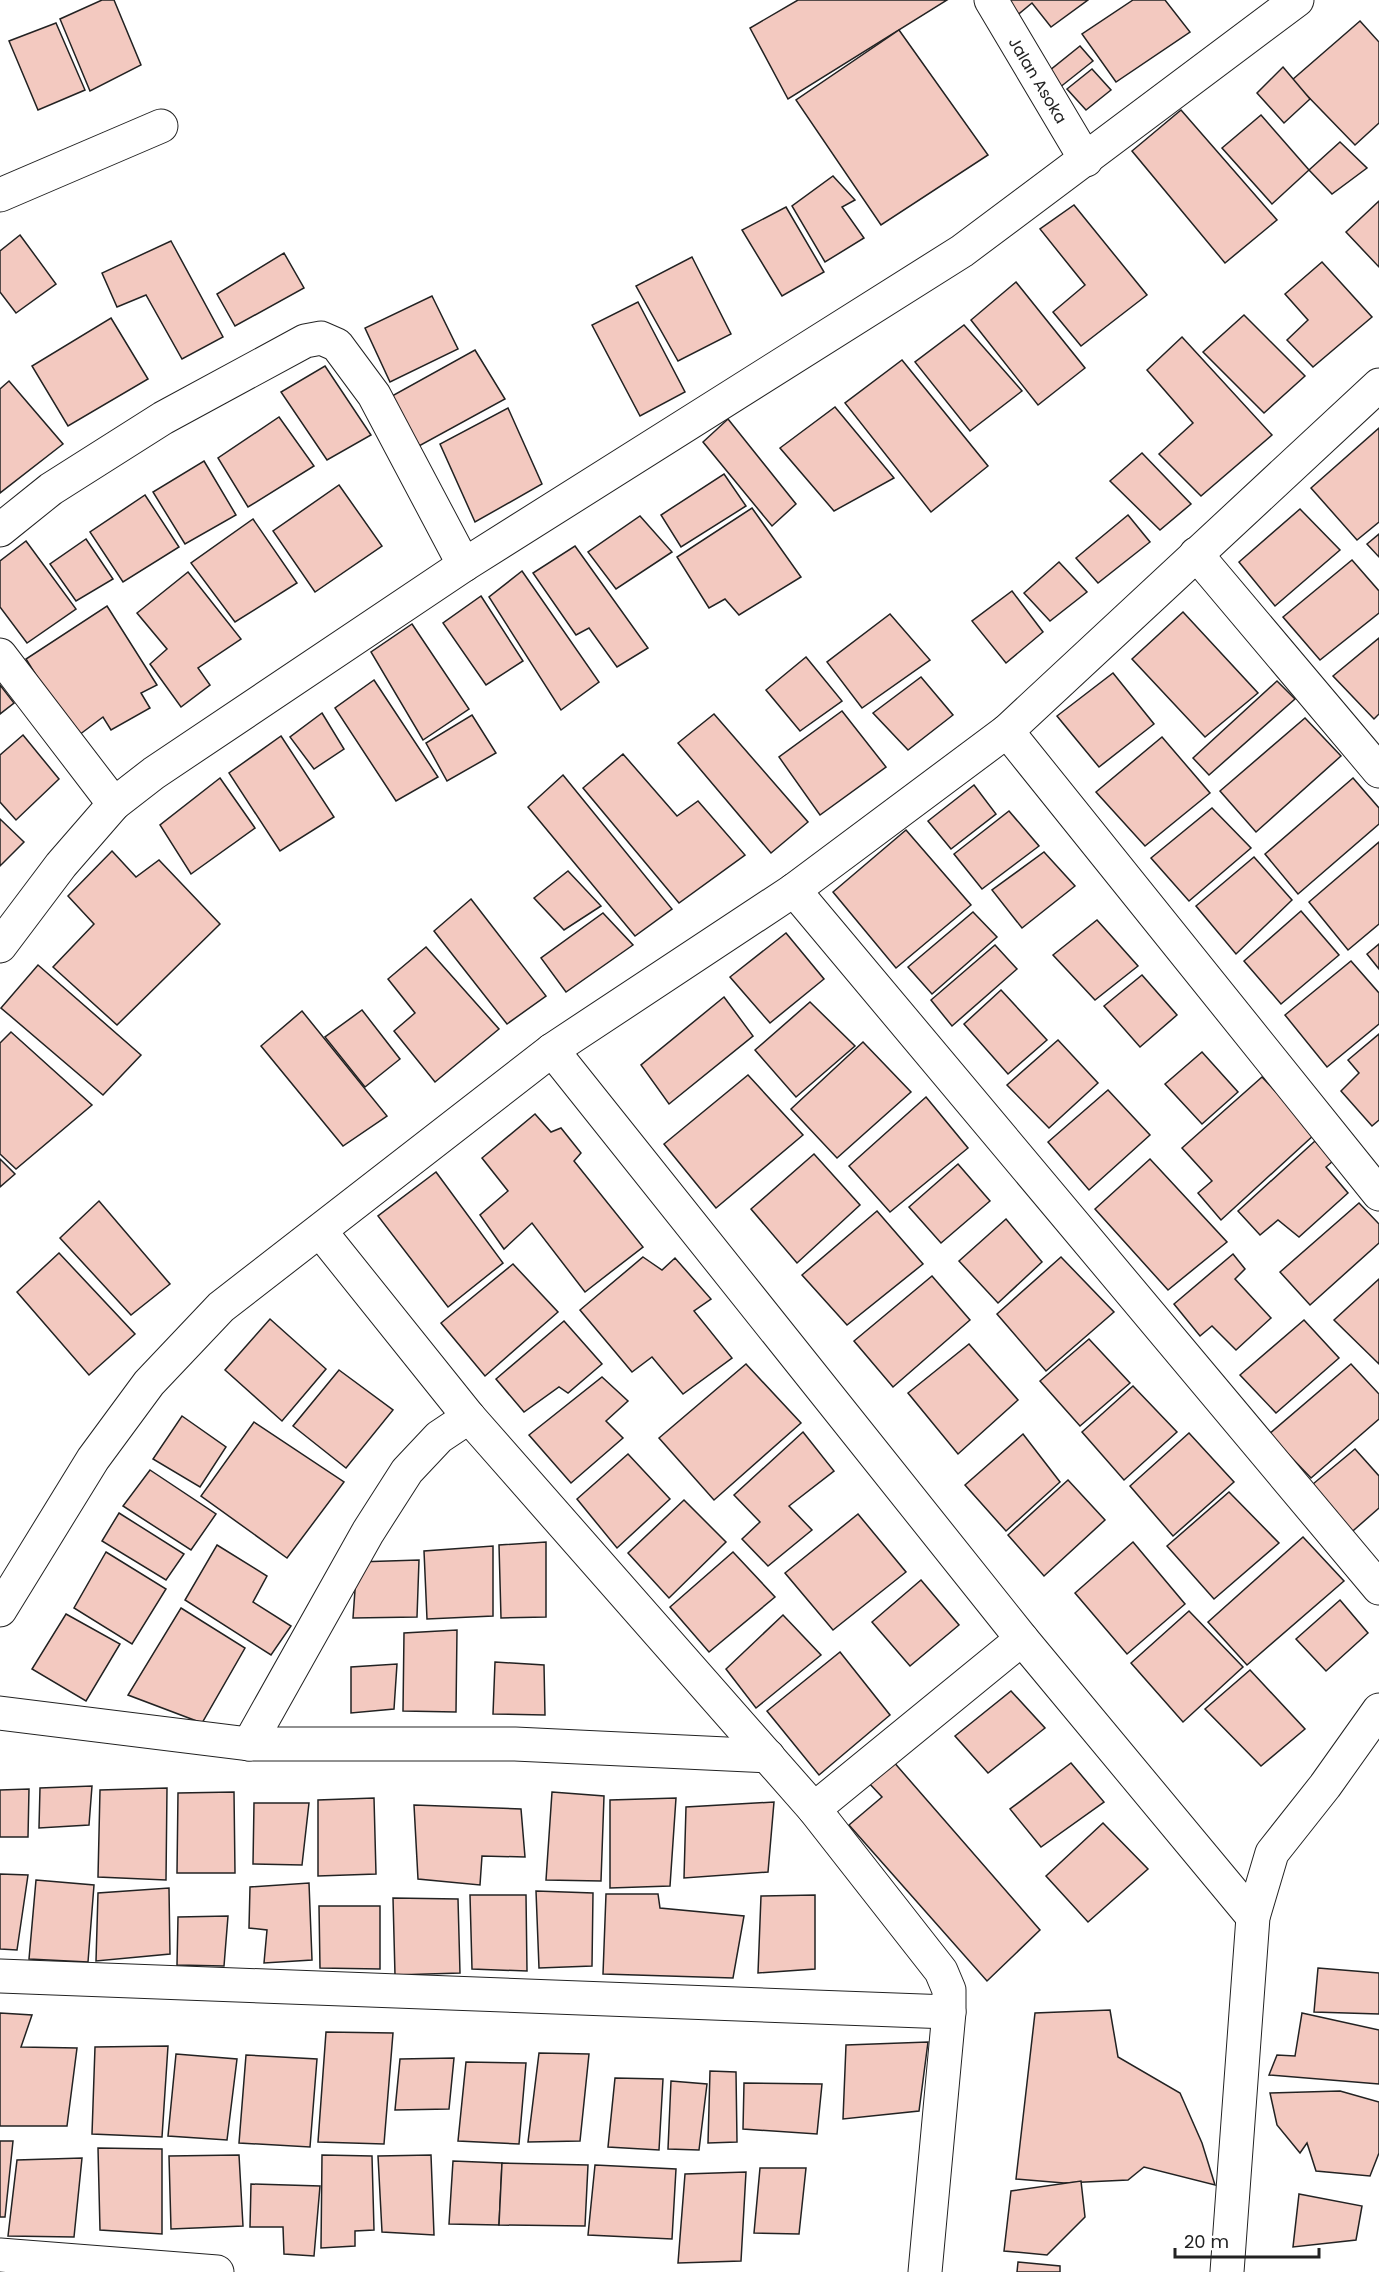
<svg xmlns="http://www.w3.org/2000/svg" width="1379" height="2272" font-family="Poppins,sans-serif">
<style>
.building{fill:#f3c9c0;stroke:#222;stroke-width:1.5}
.lines{fill:none;stroke-linecap:round;stroke-linejoin:round}
.street-casing{stroke:#222;stroke-width:35}
.street{stroke:#fff;stroke-width:33}
.labels{text-anchor:middle;stroke-width:4.5;stroke-linejoin:round;paint-order:stroke}
.street-label{font-size:16px;fill:#222;stroke:#fff}
</style>
<rect width="100%" height="100%" fill="#fff"/>
<!-- building -->
<g class="building">
<path d="M102 0H114L141 65 90 91 60 19Z"/>
<path d="M798 0H947L788 99 750 28Z"/>
<path d="M1003 0H1088L1051 27 1032 3 1014 18Z"/>
<path d="M1133 0H1165L1190 32 1116 82 1082 34Z"/>
<path d="M1360 21 1379 42V123L1355 145 1292 80Z"/>
<path d="M56 23 85 90 38 110 9 41Z"/>
<path d="M899 30 988 155 881 225 796 100Z"/>
<path d="M1080 46 1093 61 1054 92 1044 75Z"/>
<path d="M1283 67 1310 99 1284 123 1257 93Z"/>
<path d="M1092 69 1111 90 1086 110 1067 89Z"/>
<path d="M1181 110 1277 220 1225 263 1132 151Z"/>
<path d="M1261 115 1309 170 1272 204 1222 148Z"/>
<path d="M1340 142 1367 168 1332 194 1309 170Z"/>
<path d="M833 176 855 200 842 207 864 238 825 262 792 206Z"/>
<path d="M1379 201V267L1346 232Z"/>
<path d="M1074 205 1147 295 1081 346 1053 312 1085 285 1040 229Z"/>
<path d="M786 207 824 272 782 296 742 230Z"/>
<path d="M20 235 56 284 16 313 0 292V251Z"/>
<path d="M171 241 223 337 182 359 146 295 117 307 102 273Z"/>
<path d="M284 253 304 288 235 326 217 294Z"/>
<path d="M692 257 731 334 678 361 636 286Z"/>
<path d="M1322 262 1372 317 1313 367 1287 340 1308 320 1285 294Z"/>
<path d="M1016 282 1085 368 1038 405 971 320Z"/>
<path d="M432 296 458 349 390 382 365 328Z"/>
<path d="M638 302 685 392 640 416 592 325Z"/>
<path d="M1244 315 1305 376 1264 413 1203 352Z"/>
<path d="M111 318 148 379 68 426 32 366Z"/>
<path d="M964 325 1022 391 970 431 915 362Z"/>
<path d="M1182 337 1272 435 1201 496 1159 454 1193 423 1147 370Z"/>
<path d="M475 350 505 399 419 446 392 396Z"/>
<path d="M902 360 988 466 931 512 845 403Z"/>
<path d="M325 366 371 435 327 460 281 392Z"/>
<path d="M9 381 63 444 0 493V389Z"/>
<path d="M835 407 894 478 834 511 780 448Z"/>
<path d="M508 408 542 484 475 522 440 444Z"/>
<path d="M279 417 314 466 248 507 218 458Z"/>
<path d="M728 419 796 504 772 526 703 442Z"/>
<path d="M1379 428V522L1357 540 1311 488Z"/>
<path d="M1142 453 1191 504 1160 530 1110 481Z"/>
<path d="M204 461 236 515 185 544 153 492Z"/>
<path d="M724 474 746 506 681 547 661 515Z"/>
<path d="M339 485 382 546 315 592 273 531Z"/>
<path d="M145 495 179 547 123 582 90 532Z"/>
<path d="M752 508 801 577 739 615 725 599 709 608 677 557Z"/>
<path d="M1300 509 1340 550 1275 606 1239 562Z"/>
<path d="M1128 515 1150 542 1098 583 1076 558Z"/>
<path d="M640 516 672 552 616 589 588 552Z"/>
<path d="M253 519 297 583 235 622 191 563Z"/>
<path d="M1379 534V557L1367 544Z"/>
<path d="M86 539 113 579 76 601 50 564Z"/>
<path d="M26 541 76 609 27 643 0 607V561Z"/>
<path d="M575 546 648 648 617 667 589 628 576 635 533 573Z"/>
<path d="M1352 560 1379 591V613L1320 660 1283 617Z"/>
<path d="M1059 562 1087 592 1050 621 1024 593Z"/>
<path d="M522 571 599 682 561 710 489 597Z"/>
<path d="M188 572 241 639 198 668 210 685 181 707 150 664 167 649 137 613Z"/>
<path d="M1012 591 1043 632 1006 663 972 621Z"/>
<path d="M481 596 523 661 486 685 443 623Z"/>
<path d="M107 606 157 685 141 693 150 708 111 730 103 717 75 738 26 659Z"/>
<path d="M1183 612 1258 693 1205 737 1132 659Z"/>
<path d="M890 614 930 660 862 708 827 662Z"/>
<path d="M412 624 469 709 423 740 371 652Z"/>
<path d="M1379 638V714L1374 719 1333 676Z"/>
<path d="M806 657 842 701 800 731 766 690Z"/>
<path d="M1113 673 1154 724 1099 767 1057 716Z"/>
<path d="M921 677 953 715 908 750 873 713Z"/>
<path d="M374 680 438 777 396 801 335 708Z"/>
<path d="M1277 681 1295 699 1209 775 1193 758Z"/>
<path d="M0 685 14 703 0 714Z"/>
<path d="M842 711 886 767 820 815 779 757Z"/>
<path d="M322 713 344 749 314 769 290 737Z"/>
<path d="M714 714 808 822 771 853 678 743Z"/>
<path d="M472 715 496 753 447 781 426 743Z"/>
<path d="M1305 718 1341 756 1256 832 1220 791Z"/>
<path d="M23 735 59 779 16 820 0 802V755Z"/>
<path d="M281 736 334 817 280 851 229 773Z"/>
<path d="M1162 737 1210 793 1145 846 1096 792Z"/>
<path d="M623 754 677 816 698 801 745 855 679 903 583 788Z"/>
<path d="M563 775 672 909 635 936 528 807Z"/>
<path d="M220 778 255 828 191 874 160 825Z"/>
<path d="M1353 778 1379 808V824L1298 894 1265 854Z"/>
<path d="M974 785 996 814 951 849 928 821Z"/>
<path d="M1212 808 1251 848 1189 901 1151 858Z"/>
<path d="M1009 811 1039 846 982 889 954 854Z"/>
<path d="M0 819 24 842 0 866Z"/>
<path d="M906 830 971 905 896 968 833 892Z"/>
<path d="M1379 842V924L1348 950 1309 902Z"/>
<path d="M112 851 136 877 159 860 220 924 117 1025 53 967 94 924 68 896Z"/>
<path d="M1044 852 1075 886 1022 928 992 890Z"/>
<path d="M1254 857 1292 900 1236 954 1196 906Z"/>
<path d="M568 871 601 906 564 930 534 898Z"/>
<path d="M471 899 546 996 507 1024 434 931Z"/>
<path d="M1301 911 1339 955 1281 1004 1244 961Z"/>
<path d="M973 912 997 937 932 994 908 967Z"/>
<path d="M603 913 633 945 566 992 541 958Z"/>
<path d="M1097 920 1138 966 1095 1000 1053 955Z"/>
<path d="M786 933 824 979 770 1023 730 977Z"/>
<path d="M1379 944V969L1367 954Z"/>
<path d="M995 945 1017 969 952 1026 931 1000Z"/>
<path d="M426 947 499 1029 435 1082 394 1031 415 1013 388 979Z"/>
<path d="M1351 961 1379 993V1024L1327 1067 1285 1015Z"/>
<path d="M38 965 141 1055 103 1095 1 1008Z"/>
<path d="M1142 975 1177 1015 1140 1047 1104 1006Z"/>
<path d="M1001 990 1047 1040 1008 1074 964 1024Z"/>
<path d="M724 997 753 1036 669 1104 641 1065Z"/>
<path d="M810 1002 855 1046 796 1097 755 1050Z"/>
<path d="M362 1010 400 1059 365 1087 325 1037Z"/>
<path d="M302 1011 387 1116 343 1146 261 1046Z"/>
<path d="M11 1032 92 1105 16 1169 0 1154V1043Z"/>
<path d="M1379 1034V1120L1372 1126 1341 1091 1359 1073 1348 1060Z"/>
<path d="M1058 1040 1098 1083 1049 1128 1007 1085Z"/>
<path d="M863 1042 911 1092 837 1158 791 1109Z"/>
<path d="M1202 1052 1238 1092 1202 1124 1165 1084Z"/>
<path d="M748 1075 803 1135 716 1208 664 1144Z"/>
<path d="M1262 1077 1315 1134 1221 1220 1198 1193 1212 1181 1182 1148Z"/>
<path d="M1108 1090 1150 1135 1089 1190 1048 1142Z"/>
<path d="M926 1097 968 1148 890 1212 849 1166Z"/>
<path d="M535 1114 551 1132 561 1128 581 1153 574 1161 643 1247 585 1292 532 1223 504 1249 480 1215 508 1191 482 1158Z"/>
<path d="M1315 1141 1333 1161 1326 1167 1348 1193 1299 1237 1278 1220 1260 1235 1238 1211Z"/>
<path d="M814 1154 860 1205 797 1263 751 1209Z"/>
<path d="M0 1159 15 1174 0 1187Z"/>
<path d="M1150 1159 1227 1242 1168 1290 1095 1209Z"/>
<path d="M958 1164 990 1201 941 1243 909 1207Z"/>
<path d="M436 1172 503 1263 448 1307 378 1216Z"/>
<path d="M99 1201 170 1284 131 1315 60 1238Z"/>
<path d="M1359 1203 1379 1224V1243L1310 1305 1280 1272Z"/>
<path d="M877 1211 923 1264 847 1325 802 1275Z"/>
<path d="M1006 1219 1042 1262 998 1303 959 1261Z"/>
<path d="M59 1253 135 1334 89 1375 17 1292Z"/>
<path d="M1233 1254 1245 1269 1235 1279 1271 1318 1236 1350 1212 1326 1200 1336 1174 1304Z"/>
<path d="M643 1257 662 1270 675 1258 711 1299 694 1311 732 1358 683 1394 652 1357 632 1372 580 1310Z"/>
<path d="M1061 1257 1114 1312 1046 1371 997 1314Z"/>
<path d="M513 1264 558 1312 485 1376 441 1323Z"/>
<path d="M932 1276 970 1320 893 1387 854 1341Z"/>
<path d="M1379 1279V1364L1334 1320Z"/>
<path d="M270 1319 326 1369 282 1421 225 1370Z"/>
<path d="M1304 1320 1339 1358 1276 1413 1240 1375Z"/>
<path d="M564 1321 602 1364 568 1393 559 1387 524 1412 496 1379Z"/>
<path d="M1089 1339 1130 1383 1080 1426 1040 1381Z"/>
<path d="M969 1344 1018 1400 958 1454 908 1393Z"/>
<path d="M746 1364 801 1423 714 1500 659 1438Z"/>
<path d="M1351 1364 1379 1394V1419L1311 1478 1269 1434Z"/>
<path d="M339 1370 393 1410 346 1468 293 1426Z"/>
<path d="M602 1377 628 1401 606 1421 623 1438 571 1483 529 1435Z"/>
<path d="M1133 1386 1177 1432 1124 1480 1082 1432Z"/>
<path d="M182 1416 226 1447 200 1487 153 1459Z"/>
<path d="M254 1422 344 1482 287 1558 201 1496Z"/>
<path d="M803 1432 834 1471 789 1506 812 1530 768 1566 742 1539 760 1522 734 1495Z"/>
<path d="M1189 1433 1234 1482 1173 1536 1130 1486Z"/>
<path d="M1023 1434 1060 1482 1006 1531 965 1485Z"/>
<path d="M1355 1449 1379 1476V1508L1346 1537 1307 1489Z"/>
<path d="M628 1454 670 1499 617 1548 577 1499Z"/>
<path d="M150 1470 216 1514 191 1550 123 1506Z"/>
<path d="M1068 1480 1105 1520 1044 1576 1008 1535Z"/>
<path d="M1229 1492 1279 1543 1214 1599 1167 1546Z"/>
<path d="M684 1500 726 1542 669 1598 628 1553Z"/>
<path d="M119 1513 184 1554 166 1580 102 1541Z"/>
<path d="M858 1514 906 1572 833 1630 785 1573Z"/>
<path d="M1303 1537 1344 1581 1247 1665 1208 1622Z"/>
<path d="M546 1542V1617L501 1618 499 1545Z"/>
<path d="M1133 1542 1185 1604 1127 1654 1075 1593Z"/>
<path d="M217 1545 267 1576 253 1602 291 1626 271 1655 185 1600Z"/>
<path d="M493 1546V1616L427 1619 424 1551Z"/>
<path d="M106 1552 166 1589 132 1644 74 1608Z"/>
<path d="M733 1552 775 1597 709 1652 670 1607Z"/>
<path d="M419 1560 417 1617 353 1618 357 1562Z"/>
<path d="M921 1580 959 1625 910 1666 872 1622Z"/>
<path d="M1340 1600 1368 1633 1326 1671 1296 1639Z"/>
<path d="M181 1608 245 1648 202 1723 128 1695Z"/>
<path d="M1189 1611 1243 1667 1183 1722 1131 1663Z"/>
<path d="M66 1614 120 1644 86 1701 32 1669Z"/>
<path d="M783 1615 821 1655 756 1708 726 1669Z"/>
<path d="M457 1630 456 1712 403 1711 404 1633Z"/>
<path d="M840 1652 890 1715 819 1775 767 1711Z"/>
<path d="M495 1662 544 1665 545 1715 493 1714Z"/>
<path d="M397 1664 394 1709 351 1713V1667Z"/>
<path d="M1250 1670 1305 1729 1261 1766 1205 1709Z"/>
<path d="M1011 1691 1045 1728 988 1773 955 1736Z"/>
<path d="M892 1760 1040 1930 987 1981 849 1825 882 1797 868 1782Z"/>
<path d="M1071 1763 1104 1802 1041 1847 1010 1809Z"/>
<path d="M92 1786 89 1825 39 1828 40 1788Z"/>
<path d="M167 1788 166 1880 98 1877 100 1790Z"/>
<path d="M29 1789 28 1837H0V1790Z"/>
<path d="M234 1792 235 1873H177L178 1793Z"/>
<path d="M552 1792 604 1796 601 1881 546 1880Z"/>
<path d="M374 1798 376 1874 318 1876V1800Z"/>
<path d="M676 1798 670 1886 610 1888V1800Z"/>
<path d="M774 1802 768 1872 684 1878 686 1807Z"/>
<path d="M254 1803H309L302 1865 253 1864Z"/>
<path d="M414 1805 521 1809 525 1857 482 1856 480 1885 418 1879Z"/>
<path d="M1103 1823 1148 1869 1088 1922 1046 1876Z"/>
<path d="M0 1874 28 1875 17 1950 0 1949Z"/>
<path d="M36 1880 94 1885 88 1962 29 1959Z"/>
<path d="M309 1883 312 1960 264 1963 267 1930 249 1928 250 1887Z"/>
<path d="M169 1888 170 1954 96 1961 98 1893Z"/>
<path d="M536 1891 593 1893 592 1966 539 1968Z"/>
<path d="M606 1894H658L660 1908 744 1916 733 1978 603 1974Z"/>
<path d="M470 1895H526L527 1971 472 1969Z"/>
<path d="M815 1895V1969L758 1973 761 1896Z"/>
<path d="M393 1898 458 1899 460 1973 395 1975Z"/>
<path d="M319 1906H380V1969L320 1968Z"/>
<path d="M228 1916 224 1966 177 1965 178 1917Z"/>
<path d="M1318 1968 1379 1973V2014L1314 2012Z"/>
<path d="M1110 2010 1118 2057 1180 2093 1202 2143 1215 2185 1144 2167 1128 2180 1064 2183 1016 2179 1035 2013Z"/>
<path d="M0 2013 32 2015 21 2047 77 2048 67 2126H0Z"/>
<path d="M1302 2013 1379 2030V2084L1269 2075 1277 2055 1295 2056Z"/>
<path d="M326 2032 393 2033 384 2144 318 2142Z"/>
<path d="M928 2042 919 2111 843 2119 846 2045Z"/>
<path d="M168 2046 162 2137 92 2134 95 2047Z"/>
<path d="M539 2053 589 2054 580 2141 528 2142Z"/>
<path d="M176 2054 237 2059 227 2140 168 2136Z"/>
<path d="M246 2055 317 2059 310 2147 239 2143Z"/>
<path d="M454 2058 449 2109 395 2110 400 2059Z"/>
<path d="M466 2062 526 2063 519 2144 458 2141Z"/>
<path d="M710 2071 736 2072 737 2142 708 2143Z"/>
<path d="M615 2078 663 2079 659 2150 608 2147Z"/>
<path d="M671 2081 707 2084 699 2150 668 2149Z"/>
<path d="M744 2083 822 2084 817 2134 743 2129Z"/>
<path d="M1340 2091 1379 2102V2153L1370 2176 1316 2171 1307 2143 1300 2153 1277 2125 1270 2093Z"/>
<path d="M0 2141H13L5 2217H0Z"/>
<path d="M98 2148 162 2149V2234L100 2230Z"/>
<path d="M239 2155 243 2226 171 2229 169 2156Z"/>
<path d="M322 2155 372 2156 374 2230 355 2231V2246L321 2248Z"/>
<path d="M431 2155 434 2235 382 2232 378 2156Z"/>
<path d="M82 2158 74 2237 8 2236 17 2160Z"/>
<path d="M453 2161 502 2163 499 2225 449 2224Z"/>
<path d="M502 2163 588 2165 585 2226 499 2225Z"/>
<path d="M595 2165 676 2169 672 2239 588 2235Z"/>
<path d="M760 2168H806L799 2234 754 2233Z"/>
<path d="M746 2172 741 2261 678 2263 685 2174Z"/>
<path d="M1081 2181 1085 2217 1047 2255 1004 2251 1011 2191Z"/>
<path d="M251 2184 320 2186 314 2256 284 2254 283 2227H250Z"/>
<path d="M1299 2194 1362 2206 1356 2240 1293 2247Z"/>
<path d="M1018 2262 1060 2266V2272H1017Z"/>
</g>
<g class="lines">
<!-- street casing -->
<g class="street-casing">
<g id="street">
<path d="M991 0 1086 160"/>
<path d="M0 195 161 126"/>
<path d="M0 530 51 489 163 418 305 341 321 338 337 345 374 395 464 565"/>
<path d="M1196 554 1379 771"/>
<path d="M0 655 114 804"/>
<path d="M1007 731 1379 1194"/>
<path d="M794 890 1379 1588"/>
<path d="M0 946 61 865 114 804 154 773 464 565 962 251 1297 0"/>
<path d="M552 1050 1022 1639 1253 1917"/>
<path d="M320 1231 469 1417 814 1809 941 1971 949 1990V2012L925 2272"/>
<path d="M0 1610 93 1459 149 1383 221 1307 552 1050 794 890 1007 731 1379 385"/>
<path d="M0 1713 249 1744H515L768 1756"/>
<path d="M249 1744 368 1532 407 1471 439 1437 469 1417"/>
<path d="M814 1809 1022 1639"/>
<path d="M0 1976 949 2012"/>
<path d="M0 2255 217 2272"/>
<path d="M1227 2272 1253 1917 1272 1853 1325 1786 1379 1710"/>
</g>
</g>
<!-- street -->
<use href="#street" class="street"/>
</g>
<g class="labels">
<!-- street labels -->
<g class="street-label">
<text transform="translate(1038 80) rotate(59)" y="6">Jalan Asoka</text>
</g>
</g>
<!-- scale -->
<path d="M1175 2248v9h144v-9" fill="none" stroke="#222222" stroke-width="3"/>
<text x="1184" y="2248" font-size="18" fill="#222222" stroke="#ffffff" stroke-width="4.5" paint-order="stroke">20 m</text>
</svg>
